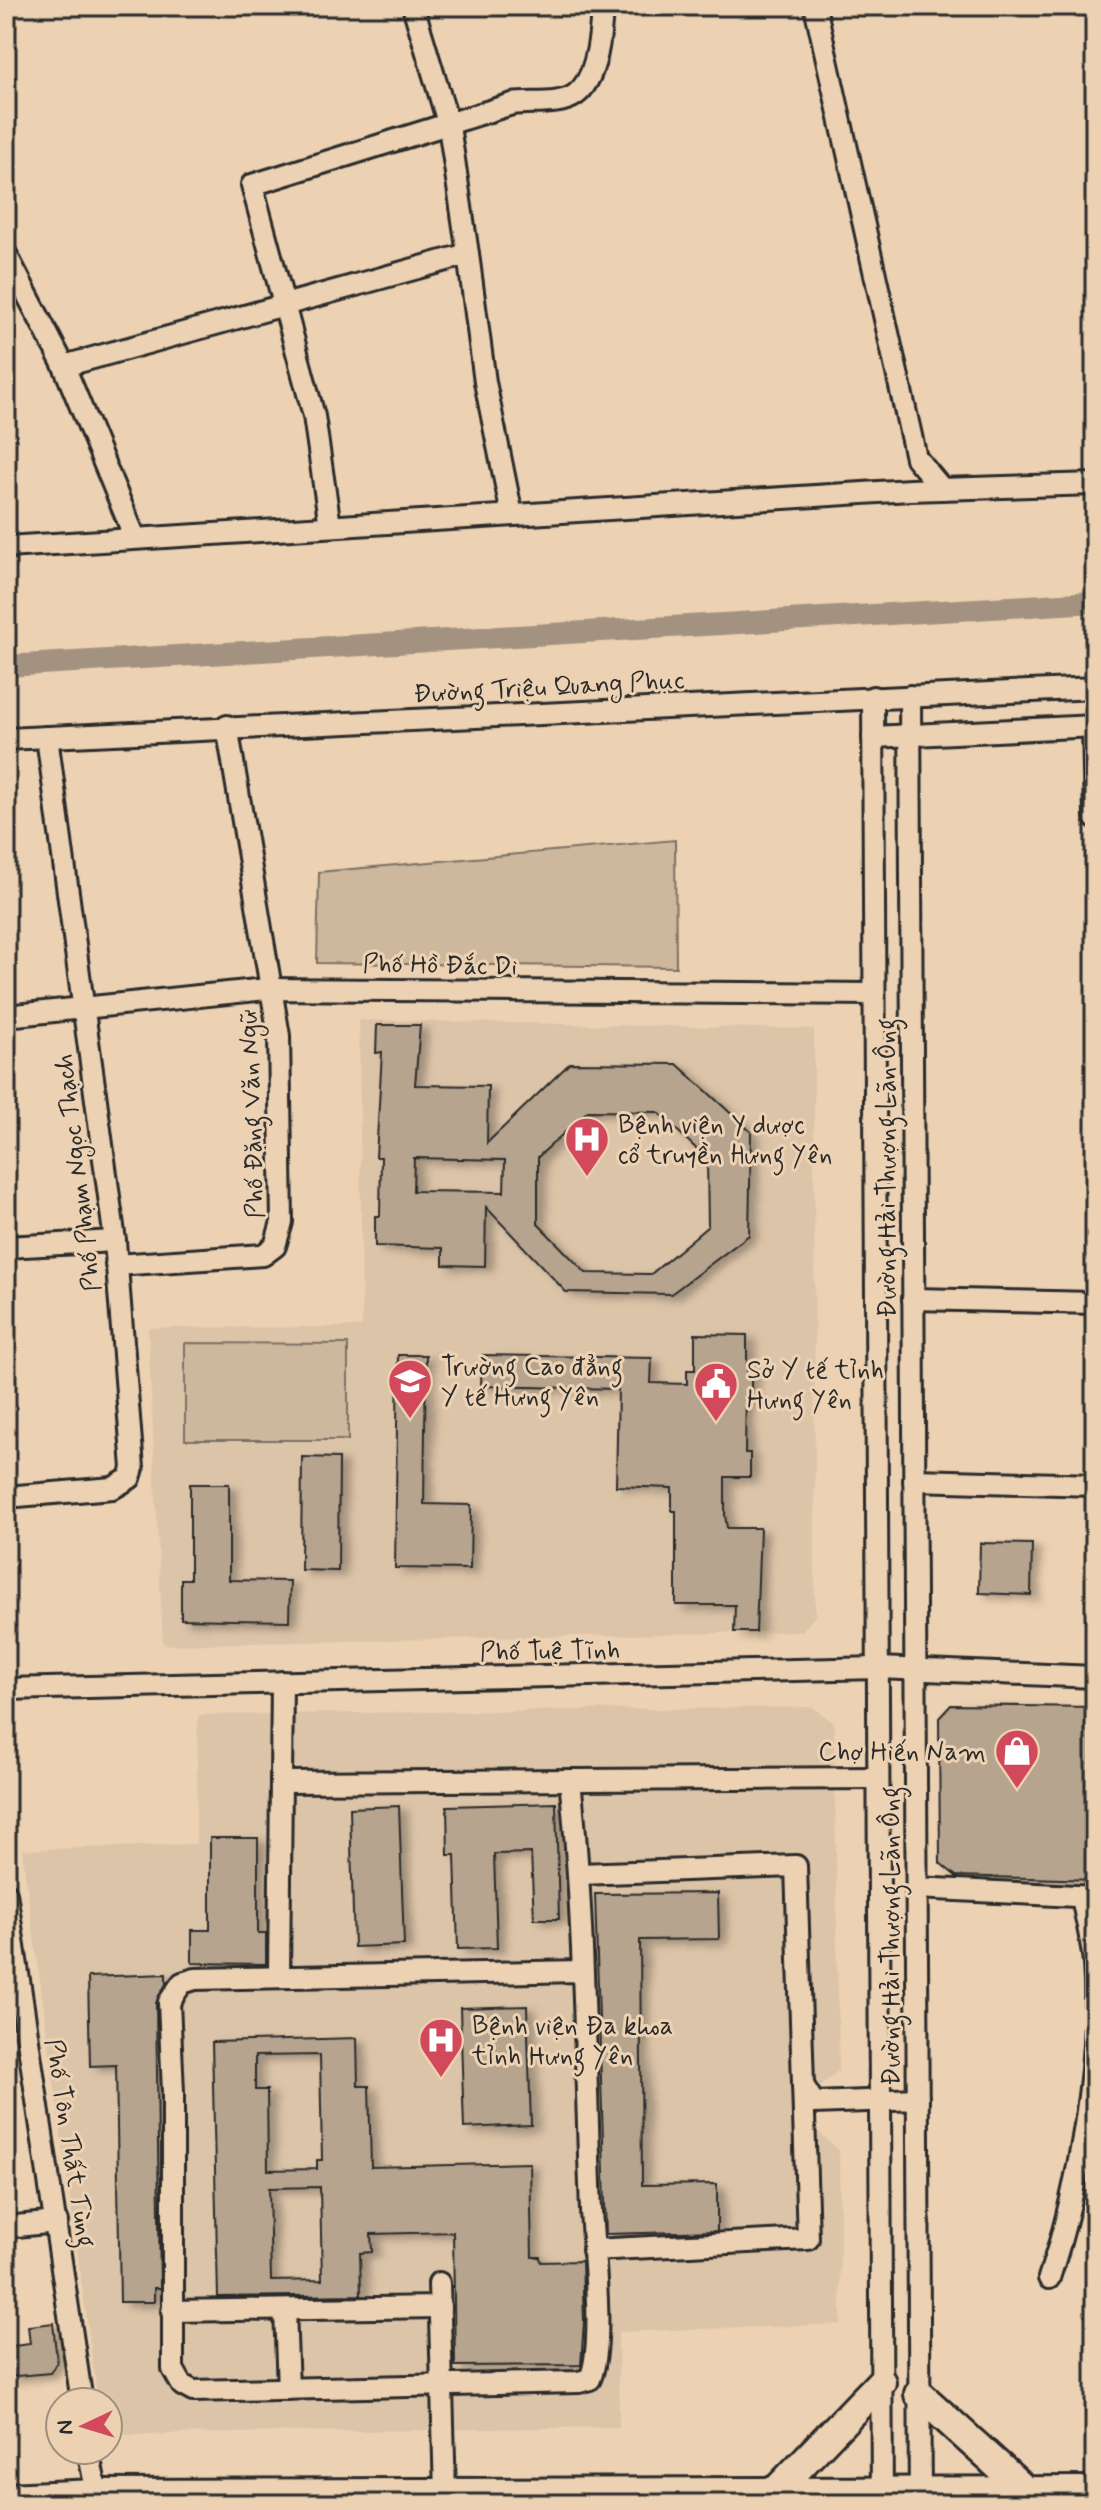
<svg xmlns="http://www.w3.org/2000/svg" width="1101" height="2510" font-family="Mynerve,sans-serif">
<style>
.built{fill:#dcc4a8}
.green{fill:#cdb79d;stroke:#7c7164;stroke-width:2}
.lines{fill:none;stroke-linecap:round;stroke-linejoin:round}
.canal{stroke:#a2927f;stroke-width:22}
.building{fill:#b6a48e;stroke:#2b2b2b;stroke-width:2;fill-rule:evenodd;filter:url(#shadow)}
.minor-casing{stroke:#2b2b2b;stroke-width:26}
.highway-casing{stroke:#2b2b2b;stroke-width:34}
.minor{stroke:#ecd2b3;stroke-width:20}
.highway{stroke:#ecd2b3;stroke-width:28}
.labels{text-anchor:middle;stroke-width:6;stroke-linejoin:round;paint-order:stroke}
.street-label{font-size:26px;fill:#2b2b2b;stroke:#ecd2b3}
.poi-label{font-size:26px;fill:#2b2b2b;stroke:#ecd2b3;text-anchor:start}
</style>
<defs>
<filter id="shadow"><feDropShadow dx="8" dy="4.5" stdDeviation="4" flood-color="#0004"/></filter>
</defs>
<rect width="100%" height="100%" fill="#ecd2b3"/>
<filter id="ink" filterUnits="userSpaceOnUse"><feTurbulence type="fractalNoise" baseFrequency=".0125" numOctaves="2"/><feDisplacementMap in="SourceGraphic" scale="16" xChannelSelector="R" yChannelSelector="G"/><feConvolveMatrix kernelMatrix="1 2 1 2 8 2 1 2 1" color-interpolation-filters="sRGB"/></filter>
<g filter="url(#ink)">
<!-- built -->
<g class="built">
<path d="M359 1020 814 1029 815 1616 802 1631 163 1645 148 1328 362 1327Z"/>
<path d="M813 1707 834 1723 839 2070 818 2088 814 2103 817 2131 839 2150 841 2324 618 2332 619 2427 108 2435V2402H98L22 1850 196 1844 198 1715Z"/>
</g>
<!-- green -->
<g class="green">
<path d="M675 840 676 967 317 963 319 872Z"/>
<path d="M185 1343 348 1344V1440H185Z"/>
</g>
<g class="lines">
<!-- canal -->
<path class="canal" d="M6 666 1095 602"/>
</g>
<!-- building -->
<g class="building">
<path d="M377 1025H420L415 1085 488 1086 487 1143 570 1063 677 1064 751 1132 749 1235 671 1294 566 1292 486 1207 485 1266 443 1265V1248L375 1246V1216H380L381 1157H376L382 1052 376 1053ZM588 1111 658 1112 707 1159 708 1226 651 1274 586 1273 538 1224V1157ZM414 1158 505 1160 504 1192 413 1191Z"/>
<path d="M695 1334 747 1335V1371H751V1394H746L745 1453H750V1477H725V1515L727 1528H760L756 1632H734L735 1605H676V1511H672V1488L616 1486 618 1389 481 1386 482 1355 652 1358 651 1383 687 1384V1370H695Z"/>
<path d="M398 1355H426L424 1504 471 1505 470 1569 395 1568Z"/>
<path d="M302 1457 339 1458 338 1571 301 1570Z"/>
<path d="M190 1484H229V1580L290 1581 289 1621 181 1619V1579H190Z"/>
<path d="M980 1543 1032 1544 1031 1595 979 1593Z"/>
<path d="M951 1705 1095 1707V1880L956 1876 940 1863 939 1718Z"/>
<path d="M556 1803 559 1919H534L531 1853 494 1854 497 1948 458 1949 455 1855H448L447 1806Z"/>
<path d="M399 1806 404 1945 354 1947 350 1808Z"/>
<path d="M210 1838H258V1933H266V1964L192 1963V1930H210Z"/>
<path d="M718 1893 719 1939 640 1940 642 2185 717 2184V2231L606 2234 595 1894Z"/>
<path d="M166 1974V1984L156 2003 160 2288H154V2302H120L116 2065 90 2066 88 1977Z"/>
<path d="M527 2006 531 2125 464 2128 460 2008Z"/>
<path d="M357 2038 358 2086H369L371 2167 530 2163 532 2257H540L541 2262 582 2261 584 2321 581 2365 455 2366 453 2232 371 2234 372 2252 360 2253 361 2295 218 2297 212 2042ZM320 2055 322 2160H317V2169L268 2170 267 2090H255V2056ZM320 2187 322 2280 271 2281 269 2188Z"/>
<path d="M53 2323 57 2362 50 2373 6 2377V2347L30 2344 28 2326Z"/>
</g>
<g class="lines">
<!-- minor casing -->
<g class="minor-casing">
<g id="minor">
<path d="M815 6 916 458 942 489"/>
<path d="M6 254 64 366 135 538"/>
<path d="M468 254 485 382 512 515"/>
<path d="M64 366 468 254 449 126 413 6"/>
<path d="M330 526 314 416 252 185 512 104C531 101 559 106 575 95 598 79 601 31 602 6"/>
<path d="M6 547 910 490 1095 484"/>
<path d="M910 696 920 2504"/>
<path d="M873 697 882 2504"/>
<path d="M1093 726 1095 818"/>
<path d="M873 737 1095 726"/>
<path d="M6 739 1095 688"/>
<path d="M6 1016 266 989 874 994"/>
<path d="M6 1247 115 1241"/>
<path d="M116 1265 263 1255 275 1246 282 1222 279 1036 227 726"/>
<path d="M913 1299 1095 1303"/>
<path d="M914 1480 1095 1485"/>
<path d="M6 1497 113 1488 130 1478 133 1468 115 1241 47 737"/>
<path d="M6 1689 878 1668 1095 1677"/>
<path d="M570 1780C585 1922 585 2067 591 2210 593 2251 605 2344 590 2379L579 2382 193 2391 182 2385 173 2369V2092L169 2002 182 1983 195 1979 581 1971"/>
<path d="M283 1782 878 1778"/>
<path d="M580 1874 796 1866 808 2239 593 2250"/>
<path d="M916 1888 1095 1897"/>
<path d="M6 1893 82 2402"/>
<path d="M279 1977 282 1682"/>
<path d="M803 2085 814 2103 918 2099"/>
<path d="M6 2227 57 2222"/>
<path d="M1049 2278C1079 2188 1101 2059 1094 1963 1092 1941 1086 1919 1082 1897"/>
<path d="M439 2283 445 2494"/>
<path d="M285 2310 288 2389"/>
<path d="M172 2311 440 2307"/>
<path d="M88 2450 99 2504"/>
</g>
</g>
<!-- highway casing -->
<g class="highway-casing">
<g id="highway">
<path d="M919 2394 1027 2492"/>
<path d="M773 2494 881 2382"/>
<path d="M6 2498 95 2494 1095 2491"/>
</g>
</g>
<!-- minor -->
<use href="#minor" class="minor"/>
<!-- highway -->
<use href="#highway" class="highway"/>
</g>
</g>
<!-- icons -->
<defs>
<g id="hospital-pin" transform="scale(2.3)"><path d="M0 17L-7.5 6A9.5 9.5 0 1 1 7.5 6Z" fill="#d1495b" stroke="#ecd2b3"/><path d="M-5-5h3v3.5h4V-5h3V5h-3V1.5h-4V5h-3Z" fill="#fff"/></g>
<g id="university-pin" transform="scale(2.3)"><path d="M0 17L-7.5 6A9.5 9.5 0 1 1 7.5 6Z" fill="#d1495b" stroke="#ecd2b3"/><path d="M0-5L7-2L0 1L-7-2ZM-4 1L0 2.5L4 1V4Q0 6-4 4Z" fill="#fff"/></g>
<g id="civic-pin" transform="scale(2.3)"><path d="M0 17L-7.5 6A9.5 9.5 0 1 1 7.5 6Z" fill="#d1495b" stroke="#ecd2b3"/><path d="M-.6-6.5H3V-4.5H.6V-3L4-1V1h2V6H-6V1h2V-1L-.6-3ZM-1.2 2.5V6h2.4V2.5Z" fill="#fff"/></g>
<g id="shop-pin" transform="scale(2.3)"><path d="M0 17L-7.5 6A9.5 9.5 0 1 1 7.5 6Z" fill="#d1495b" stroke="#ecd2b3"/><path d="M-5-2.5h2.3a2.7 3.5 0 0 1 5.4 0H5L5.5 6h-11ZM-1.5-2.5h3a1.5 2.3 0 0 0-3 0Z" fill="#fff"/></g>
</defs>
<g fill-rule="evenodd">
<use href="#hospital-pin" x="587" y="1139"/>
<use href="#university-pin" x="410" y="1381"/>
<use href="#civic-pin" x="716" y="1384"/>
<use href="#shop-pin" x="1017" y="1751"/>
<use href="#hospital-pin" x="441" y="2040"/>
</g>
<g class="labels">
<!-- street labels -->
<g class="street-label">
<text transform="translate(549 686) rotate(-3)" y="9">Đường Triệu Quang Phục</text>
<text transform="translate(440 964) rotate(1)" y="9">Phố Hồ Đắc Di</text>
<text transform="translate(251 1114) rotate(-92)" y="9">Phố Đặng Văn Ngữ</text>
<text transform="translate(886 1168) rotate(-90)" y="9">Đường Hải Thượng Lãn Ông</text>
<text transform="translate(77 1173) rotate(-97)" y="9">Phố Phạm Ngọc Thạch</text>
<text transform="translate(550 1650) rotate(-1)" y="9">Phố Tuệ Tĩnh</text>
<text transform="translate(890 1936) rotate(-90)" y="9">Đường Hải Thượng Lãn Ông</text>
<text transform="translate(71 2143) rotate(81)" y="9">Phố Tôn Thất Tùng</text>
</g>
<!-- poi labels -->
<g class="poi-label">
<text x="618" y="1133">Bệnh viện Y dược<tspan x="618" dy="30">cổ truyền Hưng Yên</tspan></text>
<text x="441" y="1375">Trường Cao đẳng<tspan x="441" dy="30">Y tế Hưng Yên</tspan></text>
<text x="747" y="1378">Sở Y tế tỉnh<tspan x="747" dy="30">Hưng Yên</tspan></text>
<text x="986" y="1760" text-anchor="end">Chợ Hiến Nam</text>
<text x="472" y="2034">Bệnh viện Đa khoa<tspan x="472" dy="30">tỉnh Hưng Yên</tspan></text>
</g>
</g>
<!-- margin -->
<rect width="1101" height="2510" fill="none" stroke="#ecd2b3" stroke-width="32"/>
<rect x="16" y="16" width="1069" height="2478" fill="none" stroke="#2b2b2b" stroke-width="3" filter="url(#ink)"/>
<!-- north arrow -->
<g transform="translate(84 2426) rotate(266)"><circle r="38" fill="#ecd2b3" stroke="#9f8f7d" stroke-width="2"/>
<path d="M0-6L14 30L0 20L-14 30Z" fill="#d1495b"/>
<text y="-12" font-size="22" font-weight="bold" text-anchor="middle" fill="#2b2b2b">N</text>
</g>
</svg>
